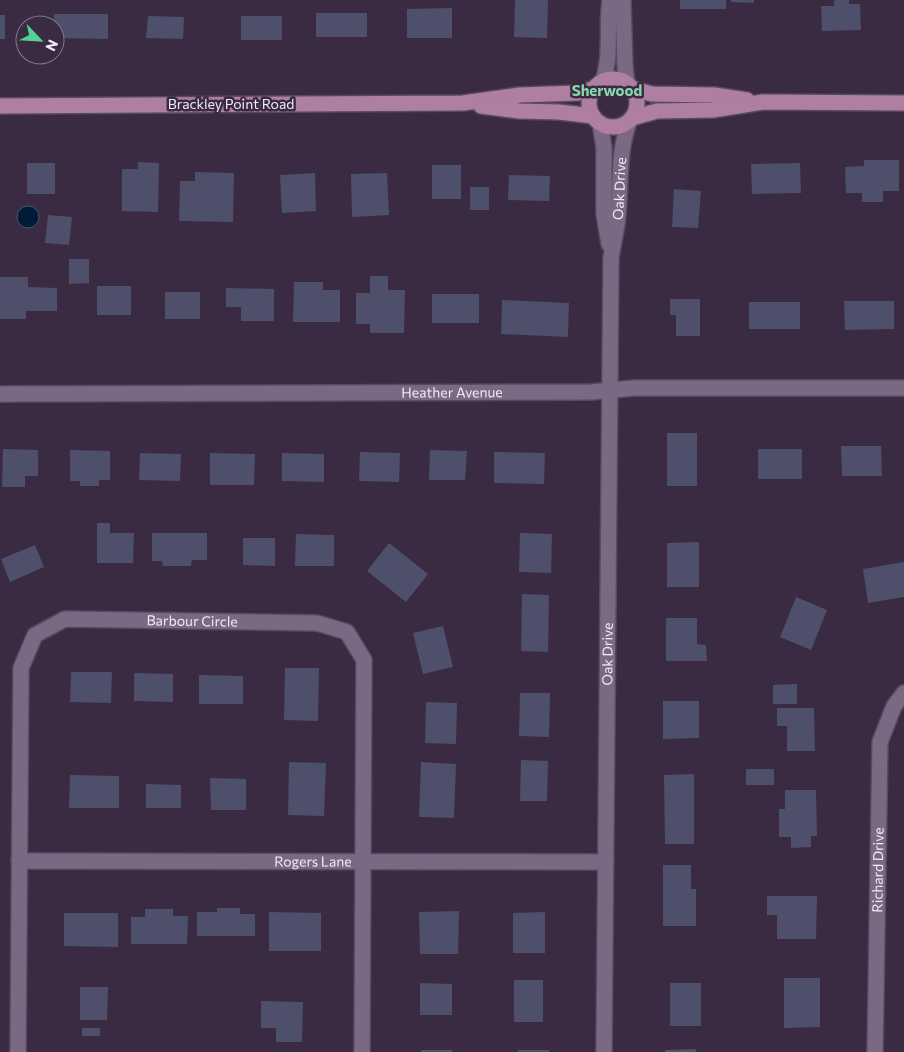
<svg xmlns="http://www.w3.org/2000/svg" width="904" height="1052" font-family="Commissioner,sans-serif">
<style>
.water{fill:#011a37;stroke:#495871}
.building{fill:#4e4f6b}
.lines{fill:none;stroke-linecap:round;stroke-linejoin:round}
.minor-casing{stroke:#574a5e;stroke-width:18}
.major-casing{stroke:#574a5e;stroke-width:18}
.minor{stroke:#7b6984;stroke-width:15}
.major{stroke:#ae7fa0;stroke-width:15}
.labels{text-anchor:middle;stroke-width:5;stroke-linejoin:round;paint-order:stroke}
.street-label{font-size:14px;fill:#f2e8f7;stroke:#3a2b42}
.neighbourhood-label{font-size:15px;font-weight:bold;fill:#88d8ae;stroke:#3a2b42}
</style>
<rect width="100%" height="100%" fill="#3a2b42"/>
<!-- water -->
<circle class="water" cx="28" cy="217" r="11"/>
<!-- building -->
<g class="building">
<path d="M515 0H548L547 38 514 37Z"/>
<rect x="680" y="0" width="46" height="9"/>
<path d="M731 0H754V3L731 2Z"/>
<path d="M834 0H849V4H860L861 30 822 31 821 6H834Z"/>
<path d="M452 8V38H407V9Z"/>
<rect x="316" y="13" width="51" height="24"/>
<path d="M54 14H108V39L55 38Z"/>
<rect x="0" y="15" width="5" height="24"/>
<path d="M148 16 184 17 183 39 146 38Z"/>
<rect x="241" y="16" width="41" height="24"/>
<path d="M864 160H899V191H883V202H862V193H846L845 167 864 166Z"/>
<path d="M138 162 159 163 158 212 122 211V169H138Z"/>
<rect x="27" y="163" width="28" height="31"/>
<path d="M800 163 801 193 752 194 751 164Z"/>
<rect x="432" y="165" width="29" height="34"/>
<path d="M195 172 234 173 233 222 179 221 180 181H195Z"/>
<path d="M315 173 316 211 282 213 280 175Z"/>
<path d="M387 173 389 215 352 217 351 174Z"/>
<path d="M509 175 550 176 549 201 508 200Z"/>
<rect x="470" y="187" width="19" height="23"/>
<path d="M674 189 701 191 698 228 672 227Z"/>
<path d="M48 215 72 217 69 245 45 243Z"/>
<path d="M69 259H89V283L69 284Z"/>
<path d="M370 276H388V290H405L404 333H370V324H356V293H370Z"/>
<path d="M0 277H28V287L57 288V311H26V319H0Z"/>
<path d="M294 282H323V290H340V322H293Z"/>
<rect x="97" y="286" width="34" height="29"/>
<path d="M226 288 274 289V321H241V307H226Z"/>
<rect x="165" y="292" width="35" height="27"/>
<rect x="432" y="294" width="47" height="29"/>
<path d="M670 299H700V336H676V315H670Z"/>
<path d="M502 300 569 303 568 337 501 334Z"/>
<path d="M844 301H894V329L845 330Z"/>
<rect x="749" y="302" width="51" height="27"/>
<rect x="667" y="433" width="30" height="53"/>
<path d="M841 446H881L882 476H842Z"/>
<path d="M3 449 38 450V476H25V487H2Z"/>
<rect x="758" y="449" width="44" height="30"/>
<path d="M70 450 110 451V480H99V486H80V481H70Z"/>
<path d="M430 450 467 451 465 480H429Z"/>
<path d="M360 452 400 453 399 482 359 481Z"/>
<path d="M494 452 545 453 544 484 494 483Z"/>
<path d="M140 453 181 454 180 481 139 480Z"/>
<path d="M210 453 255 454 254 485H210Z"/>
<path d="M282 453 324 454V482L282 481Z"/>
<path d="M97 523H110V533H134L133 563H97Z"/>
<path d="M152 533H207V560H192L191 566H163L162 561H152Z"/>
<path d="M520 533 552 534 551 573 519 572Z"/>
<path d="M296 534 334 535V566H295Z"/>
<path d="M243 538H275V566L243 565Z"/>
<path d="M699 542V587H667V543Z"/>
<path d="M389 543 428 574 406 602 367 571Z"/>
<path d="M35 545 44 567 10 582 1 559Z"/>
<path d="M904 562V597L868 603 863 569Z"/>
<path d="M522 594 549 595 548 652 521 651Z"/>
<path d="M796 597 827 610 811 650 780 637Z"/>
<path d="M666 618H697V644L706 645 707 661H666Z"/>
<path d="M443 626 453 667 423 674 413 633Z"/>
<path d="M285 668H319L318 721 284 720Z"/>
<path d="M71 672H112L111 703 70 702Z"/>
<path d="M134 673 173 674V702L134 701Z"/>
<path d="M199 675 243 676V704H199Z"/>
<path d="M797 684V704H773V685Z"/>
<path d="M520 693H550L549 737 519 736Z"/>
<path d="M663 701H699V738L663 739Z"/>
<path d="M426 702 457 703 456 744 425 743Z"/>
<path d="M777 708H814L815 751H787V726H777Z"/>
<path d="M521 760 548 761 547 801H520Z"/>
<path d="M289 762 326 763 324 816 288 815Z"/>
<path d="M421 762 456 764 454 818 419 817Z"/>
<rect x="746" y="769" width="28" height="16"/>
<path d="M694 774V844H665L664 775Z"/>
<path d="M70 775 119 776V808H69Z"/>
<path d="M210 778 246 779V810H211Z"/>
<path d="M146 784 181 785V808H146Z"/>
<path d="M785 790H816L817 836H811V847L791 848V837H779V809H785Z"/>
<path d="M663 865H691V889H696V926H663Z"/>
<path d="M767 896H817L816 939H777V915H767Z"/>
<path d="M217 908H240V914H255V936H197V912H217Z"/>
<path d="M145 909H173V916H188L187 944H131V917H145Z"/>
<path d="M459 911 458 954H420L419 912Z"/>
<path d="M269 912 321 913V951H269Z"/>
<path d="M545 912V953H513V913Z"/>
<path d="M64 913H118V947L64 946Z"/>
<path d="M784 978H820V1027L784 1028Z"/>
<rect x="514" y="980" width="29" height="42"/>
<path d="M420 983 452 984V1015H420Z"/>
<rect x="670" y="983" width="31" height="43"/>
<path d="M80 987H108L107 1020H80Z"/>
<path d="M261 1001 303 1002 302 1042H276V1028H261Z"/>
<rect x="82" y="1028" width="18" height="8"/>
<path d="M696 1049V1052H665V1050Z"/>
<rect x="421" y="1050" width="31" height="2"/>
<rect x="518" y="1050" width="31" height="2"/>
</g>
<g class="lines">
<!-- minor casing -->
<g class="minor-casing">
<g id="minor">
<path d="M623 0 625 66 627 83"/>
<path d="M603 81C612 54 606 28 610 0"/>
<path d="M600 123 604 148V214L609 244"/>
<path id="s1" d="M0 394 591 392 634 388H904"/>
<path id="s2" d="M19 861 606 862"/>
<path id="s3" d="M18 1052 21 668 35 635 65 619 317 623 347 632 364 660 362 1052"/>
<path id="s4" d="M604 1052 611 258C613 244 617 229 618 215 621 183 618 153 629 122"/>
<path id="s5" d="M875 1052 880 742 894 706 904 693"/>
</g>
</g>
<!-- major casing -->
<g class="major-casing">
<g id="major">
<circle cx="613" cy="103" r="24"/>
<path d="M633 89 652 94 714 95 747 100"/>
<path d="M0 106 463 103 520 95 577 93 593 89"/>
<path d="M481 106 519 111 559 112 593 116"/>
<path d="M632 118 657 111 713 110 763 102 904 103"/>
</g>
</g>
<!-- minor -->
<use href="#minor" class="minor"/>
<!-- major -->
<use href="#major" class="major"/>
</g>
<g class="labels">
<!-- street labels -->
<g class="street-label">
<text x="231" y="109">Brackley Point Road</text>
<text dy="5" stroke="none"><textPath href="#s4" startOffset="864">Oak Drive</textPath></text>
<text dy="5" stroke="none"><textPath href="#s1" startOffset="452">Heather Avenue</textPath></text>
<text dy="5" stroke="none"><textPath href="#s3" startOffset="581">Barbour Circle</textPath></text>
<text dy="5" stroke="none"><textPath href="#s4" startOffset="398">Oak Drive</textPath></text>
<text dy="5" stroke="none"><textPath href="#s2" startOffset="294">Rogers Lane</textPath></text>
<text dy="5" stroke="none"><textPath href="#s5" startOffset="182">Richard Drive</textPath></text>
</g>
<!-- neighbourhood labels -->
<g class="neighbourhood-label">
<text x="607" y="96">Sherwood</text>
</g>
</g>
<!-- north arrow -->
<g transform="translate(40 40) rotate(115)"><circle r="24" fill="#3a2b42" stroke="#84778a"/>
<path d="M0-4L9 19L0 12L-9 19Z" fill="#51d397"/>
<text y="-8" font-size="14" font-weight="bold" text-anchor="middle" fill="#f2e8f7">N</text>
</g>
</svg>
